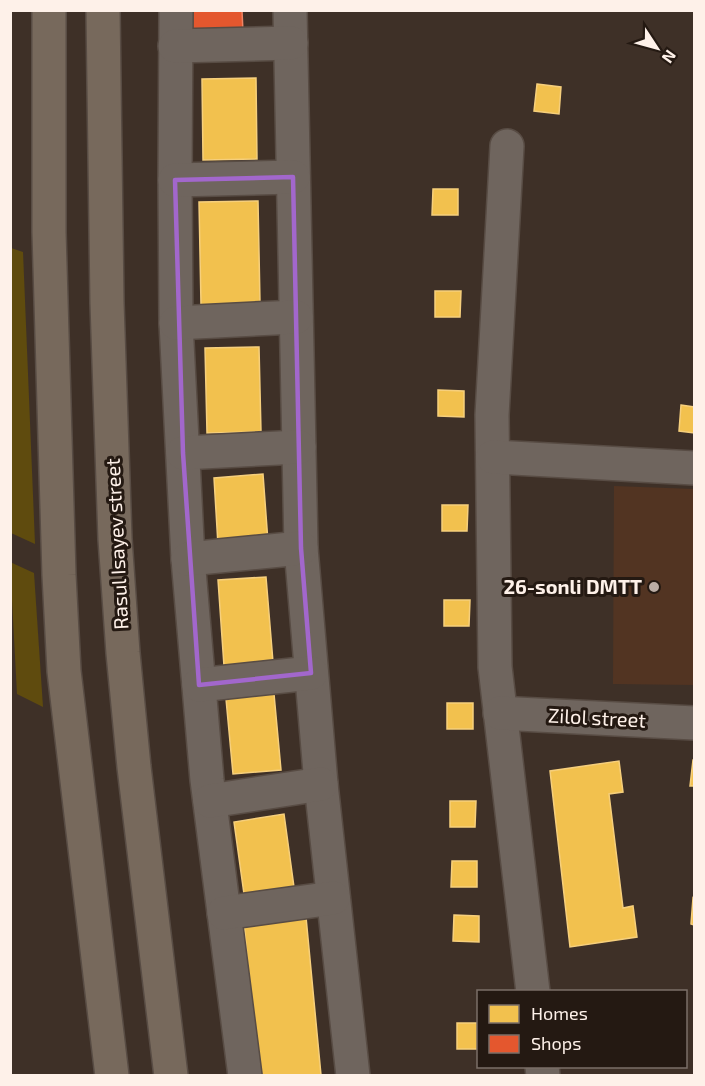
<svg xmlns="http://www.w3.org/2000/svg" width="705" height="1086" font-family="'Exo 2',sans-serif">
<style>
.built{fill:#523422}
.green{fill:#5f4b0e}
.homes{fill:#f2c14e;stroke:#f6cf7c;stroke-width:1.5}
.shops{fill:#e4572e;stroke:#ec8566;stroke-width:1.5}
.lines{fill:none;stroke-linecap:round;stroke-linejoin:round}
.minor-casing{stroke:#584c44;stroke-width:36}
.major-casing{stroke:#584c44;stroke-width:36}
.minor{stroke:#6f655e;stroke-width:33}
.major{stroke:#77695c;stroke-width:33}
.marked{fill:none;stroke:#a267cc;stroke-width:4.5;stroke-linejoin:round}
.poi-dot{fill:#bbada5;stroke:#241912;stroke-width:2}
.labels{text-anchor:middle;stroke-width:6;stroke-linejoin:round;paint-order:stroke}
.street-label{font-size:20px;fill:#fef1e9;stroke:#241912}
.poi-label{font-size:20px;font-weight:bold;fill:#fef1e9;stroke:#241912;text-anchor:end}
</style>
<rect width="100%" height="100%" fill="#3e3027"/>
<!-- built -->
<path class="built" d="M614 486 694 489V685L613 684Z"/>
<!-- green -->
<g class="green">
<path d="M11 248 23 252 35 544 11 533Z"/>
<path d="M10 562 34 573 43 707 17 694Z"/>
</g>
<!-- homes -->
<g class="homes">
<path d="M256 78 257 159 203 160 202 79Z"/>
<path d="M537 84 561 87 559 114 534 111Z"/>
<path d="M433 189H458V215H432Z"/>
<path d="M258 201 260 303 201 305 199 202Z"/>
<path d="M435 291H461L460 317H435Z"/>
<path d="M259 347 261 432 207 433 205 348Z"/>
<path d="M438 390 464 391V417L438 416Z"/>
<path d="M681 405 694 407V433L679 431Z"/>
<path d="M263 474 268 542 218 545 214 478Z"/>
<path d="M442 505H468L467 531H442Z"/>
<path d="M266 577 273 662 224 666 218 580Z"/>
<path d="M444 600H470L469 626H444Z"/>
<path d="M274 694 281 770 233 774 226 699Z"/>
<rect x="447" y="703" width="26" height="26"/>
<path d="M693 760H694V786H690Z"/>
<path d="M619 761 623 792 609 794 623 908 633 906 637 937 570 947 550 771Z"/>
<path d="M450 801H476L475 827H450Z"/>
<path d="M284 814 294 887 244 894 234 822Z"/>
<path d="M452 861H477V887H451Z"/>
<path d="M693 898 694 899V925L691 924Z"/>
<path d="M454 915 479 916V942L453 941Z"/>
<path d="M306 917 321 1075 258 1076 244 923Z"/>
<rect x="457" y="1023" width="21" height="26"/>
</g>
<!-- shops -->
<path class="shops" d="M188 10 242 11 243 32 188 34Z"/>
<g class="lines">
<!-- minor casing -->
<g class="minor-casing">
<g id="minor">
<path d="M176 10 175 180 176 323 188 559 207 780 245 1076"/>
<path d="M290 10 301 548 321 784 353 1076"/>
<path d="M175 46 291 43"/>
<path d="M507 146 492 415 495 667 533 992"/>
<path d="M175 180 293 177"/>
<path d="M176 323 296 317"/>
<path d="M183 453 299 447"/>
<path d="M493 457 694 468"/>
<path d="M188 559 301 548"/>
<path d="M199 685 311 673"/>
<path d="M500 713 694 723"/>
<path d="M210 801 321 784"/>
<path d="M224 913 333 898"/>
<path d="M542 1066 543 1076"/>
</g>
</g>
<!-- major casing -->
<g class="major-casing">
<g id="major">
<path d="M49 10V232L59 575 64 671 112 1076"/>
<path d="M103 10 107 303 115 539 123 653 134 767 171 1076"/>
</g>
</g>
<!-- minor -->
<use href="#minor" class="minor"/>
<!-- major -->
<use href="#major" class="major"/>
</g>
<!-- marked area -->
<path class="marked" d="M293 177 301 548 311 673 199 685 183 453 175 180Z"/>
<!-- markers -->
<circle class="poi-dot" cx="654" cy="587" r="6"/>
<g class="labels">
<!-- street labels -->
<g class="street-label">
<text transform="translate(117 544) rotate(-93)" y="7">Rasul Isayev street</text>
<text transform="translate(597 718) rotate(3)" y="7">Zilol street</text>
</g>
<!-- poi labels -->
<g class="poi-label">
<text x="642" y="594">26-sonli DMTT</text>
</g>
</g>
<!-- border -->
<rect width="705" height="1086" fill="none" stroke="#fef1e9" stroke-width="24"/>
<!-- legend -->
<rect x="477" y="990" width="210" height="78" fill="#241912" stroke="#7b6f68" stroke-width="1.5"/>
<rect x="489" y="1005" width="30" height="18" fill="#f2c14e" stroke="#7b6f68" stroke-width="1.5"/>
<text x="531" y="1020" font-size="18" fill="#fef1e9">Homes</text>
<rect x="489" y="1035" width="30" height="18" fill="#e4572e" stroke="#7b6f68" stroke-width="1.5"/>
<text x="531" y="1050" font-size="18" fill="#fef1e9">Shops</text>
<!-- north arrow -->
<g transform="translate(657 48) rotate(126)" stroke="#241912" stroke-width="4.5" paint-order="stroke">
<path d="M0-4.5L10 22L0 15L-10 22Z" fill="#fef1e9"/>
<text y="-9" font-size="16" font-weight="bold" text-anchor="middle" fill="#fef1e9">N</text>
</g>
</svg>
